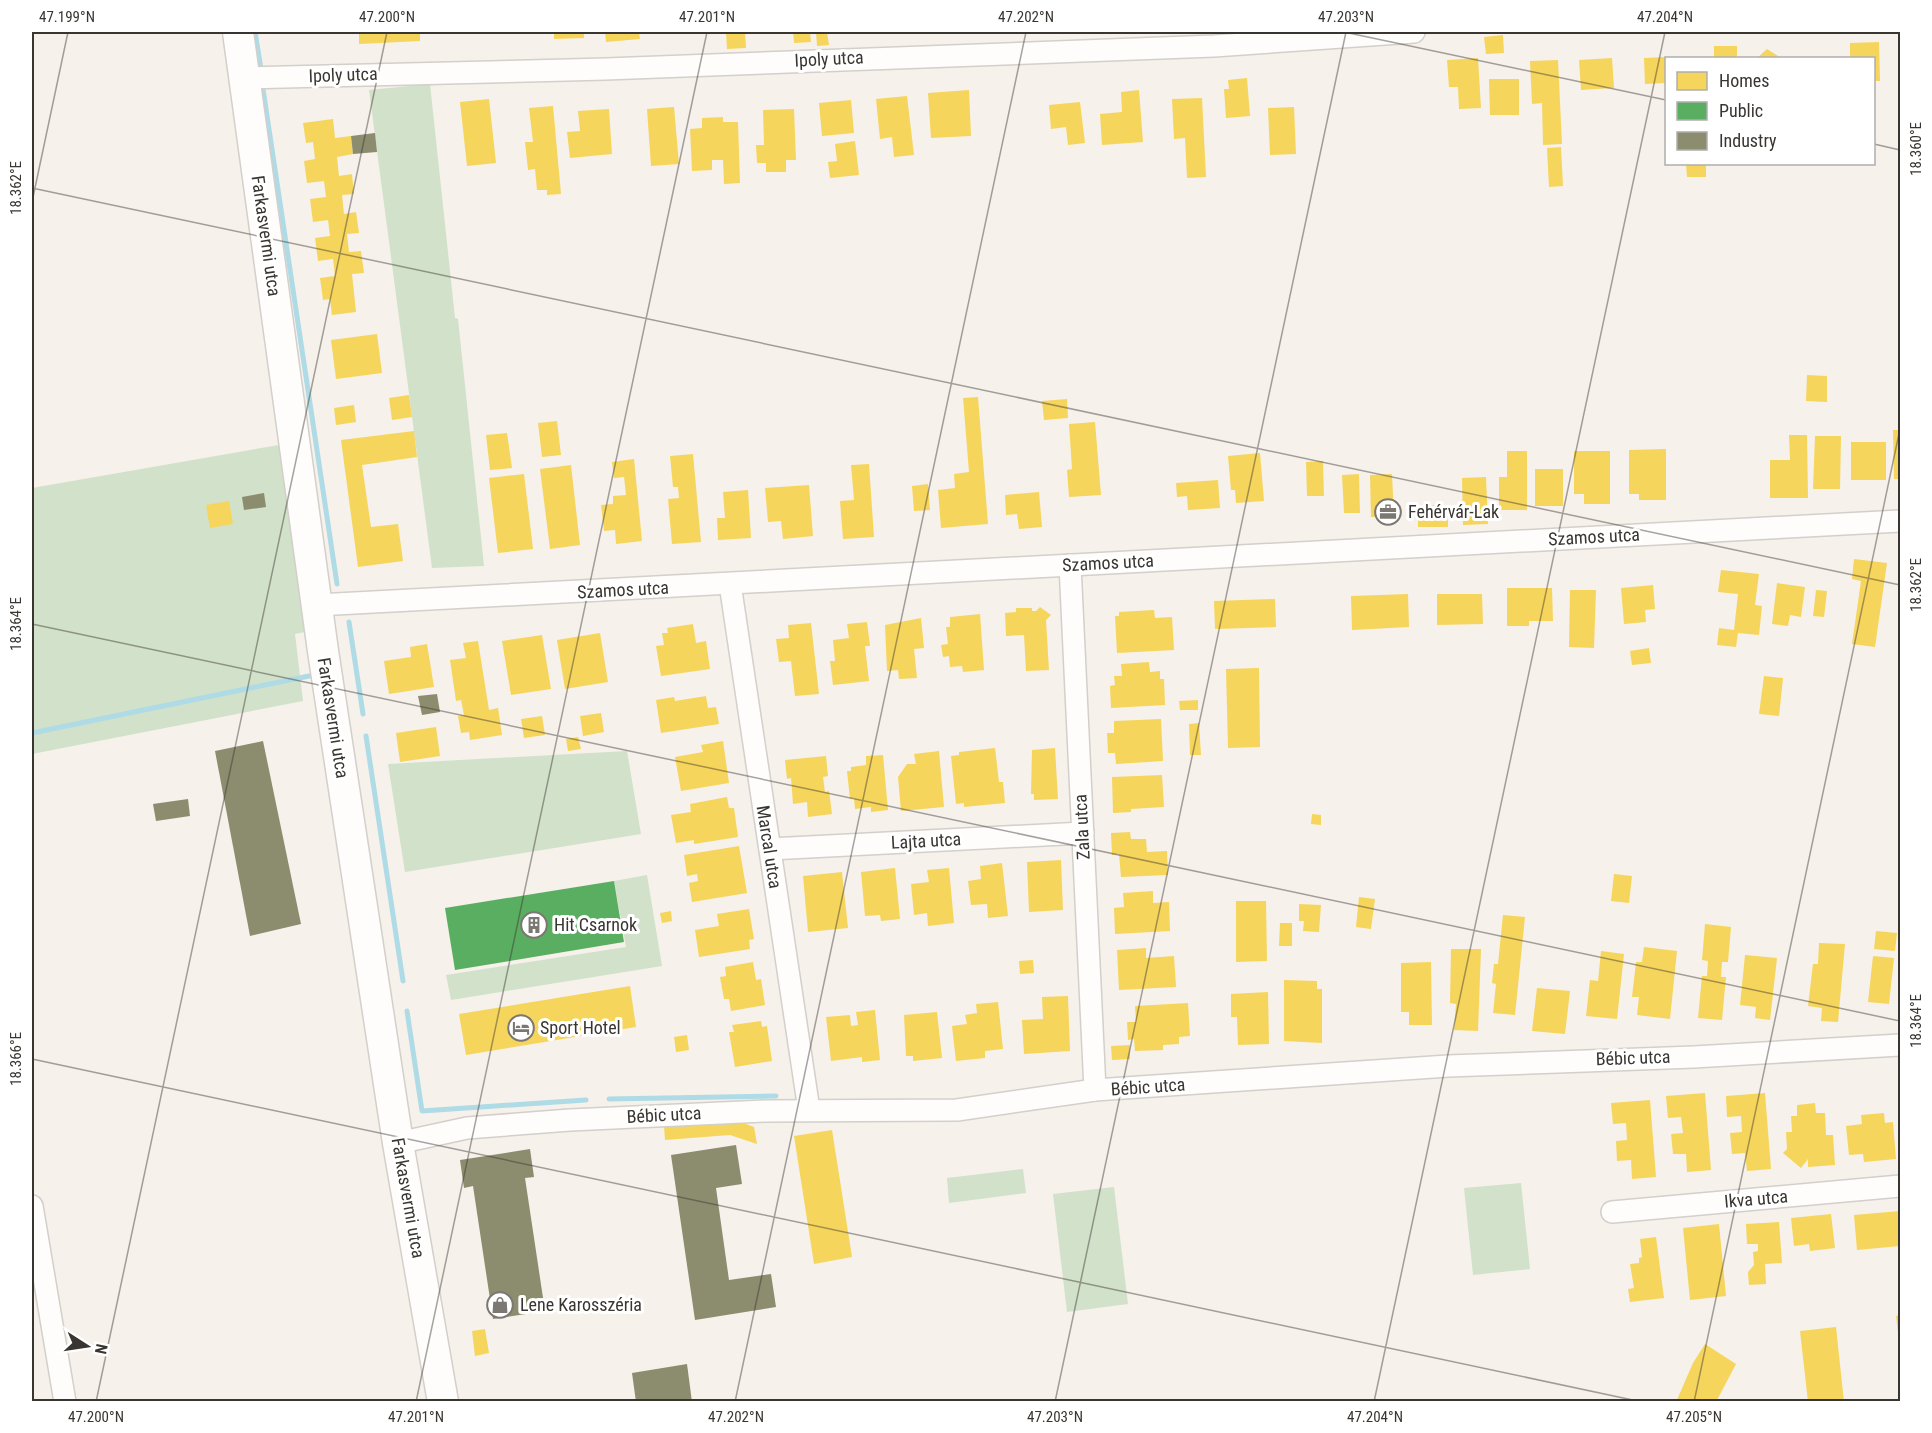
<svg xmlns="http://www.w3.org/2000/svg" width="1932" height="1433" font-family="'Roboto Condensed',sans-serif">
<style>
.green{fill:#d2e1c9}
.homes{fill:#f6d55c}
.public{fill:#5aae61}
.industry{fill:#8c8c6e}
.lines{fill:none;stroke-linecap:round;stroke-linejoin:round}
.stream{stroke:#aedbe5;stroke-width:5}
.street-casing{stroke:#d3cfca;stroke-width:24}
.secondary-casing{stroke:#d3cfca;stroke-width:33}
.street{stroke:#fefdfc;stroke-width:21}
.secondary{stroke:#fefdfc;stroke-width:30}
.ticks{fill:none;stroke:#393531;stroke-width:1.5;stroke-opacity:0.45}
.labels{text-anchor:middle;stroke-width:6;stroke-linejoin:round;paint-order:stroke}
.street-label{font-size:18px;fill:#393531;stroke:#fff}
.poi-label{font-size:18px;fill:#393531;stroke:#fff;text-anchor:start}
.neatline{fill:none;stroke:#393531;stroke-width:2}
.ticks-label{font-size:15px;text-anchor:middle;fill:#393531}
</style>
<rect width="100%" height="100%" fill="#f6f1eb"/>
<!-- green -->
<g class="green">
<path d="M430 84 455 318 458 319 484 566 432 568 369 90Z"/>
<path d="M279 445 305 632 295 634 303 701 32 754V488Z"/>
<path d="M627 751 641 834 405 872 388 764Z"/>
<path d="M647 875 662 966 451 1000 446 975 626 947 614 881Z"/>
<path d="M1023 1169 1026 1193 949 1203 947 1178Z"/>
<path d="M1521 1183 1530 1269 1473 1275 1464 1188Z"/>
<path d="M1114 1187 1128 1304 1067 1312 1053 1194Z"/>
</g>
<!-- homes -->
<g class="homes">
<path d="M359 32H420V41L359 44Z"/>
<path d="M554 32H584V38L554 39Z"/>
<path d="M605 32H639L640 39 606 42Z"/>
<path d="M726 32H745L746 48 727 49Z"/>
<path d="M793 32H810L811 42 794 43Z"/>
<path d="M816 32H827L829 45 817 46Z"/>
<path d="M1503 35 1504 53 1486 54 1484 37Z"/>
<path d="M1879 42 1880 81H1874V58H1850V43Z"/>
<rect x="1714" y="46" width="23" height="12"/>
<rect x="1898" y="47" width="2" height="29"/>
<path d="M1767 49 1781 58H1757Z"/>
<path d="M1666 57V83L1645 84 1644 58Z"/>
<path d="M1478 58 1481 108 1459 109 1458 87H1449L1447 60Z"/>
<path d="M1612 58 1614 88 1581 90 1579 60Z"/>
<path d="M1558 60 1562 144 1543 145 1542 103 1532 104 1530 61Z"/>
<path d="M1247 78 1250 116 1226 118 1224 89H1229L1228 80Z"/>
<path d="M1489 79H1519V115H1490Z"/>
<path d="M969 90 971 136 931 138 928 93Z"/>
<path d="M1139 90 1143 142 1102 145 1100 114 1122 112 1121 92Z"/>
<path d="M907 96 914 155 894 157 892 137 880 139 876 99Z"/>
<path d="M1202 98 1206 177 1187 178 1185 138 1174 139 1172 99Z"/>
<path d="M489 99 496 163 467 166 460 102Z"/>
<path d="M851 100 854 133 822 136 819 103Z"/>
<path d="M1080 102 1085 143 1068 145 1066 127 1051 129 1049 105Z"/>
<path d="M553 106 561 194 547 195V190H537L535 169 528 170 525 142H533L529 108Z"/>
<path d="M674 107 679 164 651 166 647 109Z"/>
<path d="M1294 107 1296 154 1270 155 1268 108Z"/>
<path d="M609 109 612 154 570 158 567 132 580 131 578 111Z"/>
<path d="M794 109 796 160H786V172H766V163H757L756 145H764L763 110Z"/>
<path d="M723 117V122H738L740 183 724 184 723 160H712V170L692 171 690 129 702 128V118Z"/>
<path d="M333 119 335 138 351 136 353 154 337 157 339 176 352 174 354 194 342 195 344 214 356 212 359 233 347 234 349 252 361 251 364 273 352 274 356 312 332 315 330 299 323 300 320 278 335 276 333 259 318 261 315 238 330 236 328 220 313 222 310 199 326 197 324 181 307 183 304 161 315 159 313 142 306 143 303 123Z"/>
<path d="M855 141 859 175 830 178 828 162 837 161 835 144Z"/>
<path d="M1561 147 1563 186 1549 187 1547 148Z"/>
<path d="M1686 164H1706V177H1687Z"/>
<path d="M377 334 382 373 336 379 331 340Z"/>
<path d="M1807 375 1827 376V402L1806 401Z"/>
<path d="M409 395 412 417 392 420 389 398Z"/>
<path d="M978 397 988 524 941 528 938 490 955 488 954 474 969 472 963 398Z"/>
<path d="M1067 399 1068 418 1044 420 1042 401Z"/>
<path d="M354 405 356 422 336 425 334 408Z"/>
<path d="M557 421 561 455 542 457 538 423Z"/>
<path d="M1095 422 1101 495 1069 497 1067 470 1072 469 1069 424Z"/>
<path d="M1893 430H1900V479H1894Z"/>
<path d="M414 431 417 457 362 465 371 527 398 524 403 561 358 567 341 440Z"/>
<path d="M507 433 512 468 490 470 486 435Z"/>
<path d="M1789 435H1807L1808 498H1770V460H1790Z"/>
<path d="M1815 436H1841L1840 489H1813Z"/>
<rect x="1851" y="442" width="35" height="38"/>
<path d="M1666 449V500H1639V494H1629V450Z"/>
<path d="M1507 451H1527V510H1499V477H1507Z"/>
<path d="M1574 451H1610V504H1584V494H1574Z"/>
<path d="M1260 453 1264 501 1236 503 1235 490H1231L1228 456Z"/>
<path d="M693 454 701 542 672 544 668 499 679 498 678 487H673L670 456Z"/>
<path d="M634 459 642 541 616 544 615 530 604 531 601 505 613 504V496L626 495 624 477 614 478 612 462Z"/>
<path d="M1323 461 1324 496H1307L1306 462Z"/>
<path d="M869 464 874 537 843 539 840 501 854 500 851 465Z"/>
<path d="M571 465 580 545 550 549 540 469Z"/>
<rect x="1535" y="469" width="28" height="37"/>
<path d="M524 474 533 549 498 553 489 478Z"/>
<path d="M1359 474 1360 513H1344L1342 475Z"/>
<path d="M1392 474 1394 516 1371 517 1370 475Z"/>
<path d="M1486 477 1488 524 1463 525 1462 478Z"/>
<path d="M1218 480 1220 508 1188 510 1187 496 1177 497 1176 483Z"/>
<path d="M928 484 930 510 914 511 912 486Z"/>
<path d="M809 485 813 536 783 539 781 521 768 522 765 488Z"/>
<path d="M748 490 751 538 718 540 717 518H725L723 492Z"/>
<path d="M1039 492 1042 527 1019 529 1017 514 1006 515 1005 495Z"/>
<path d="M229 501 233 524 210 528 206 505Z"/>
<rect x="1418" y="505" width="30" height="22"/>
<path d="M1854 559 1887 563 1875 647 1852 644 1861 581 1852 579Z"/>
<path d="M1721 570 1759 574 1755 605 1762 606 1759 635 1738 633 1736 647 1717 645 1719 628 1734 630 1738 594 1718 592Z"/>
<path d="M1777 583 1805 587 1801 617 1790 615 1788 626 1772 624Z"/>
<path d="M1653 585 1655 609 1645 610 1646 622 1624 624 1621 588Z"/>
<path d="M1507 588H1552L1553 621H1529V626H1507Z"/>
<path d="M1570 590H1596L1594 648 1569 647Z"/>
<path d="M1816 590 1827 591 1824 617 1813 616Z"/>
<path d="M1408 594 1409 627 1352 630 1351 596Z"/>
<path d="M1437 594H1482L1483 624 1437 625Z"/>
<path d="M1275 599 1276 627 1215 629 1214 601Z"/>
<path d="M1040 607 1051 615 1046 620 1049 670 1026 671 1024 635 1006 636 1005 613 1016 612V608H1032V611H1036Z"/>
<path d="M1154 610 1155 618 1172 617 1174 650 1117 653 1115 616H1119V612Z"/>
<path d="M980 614 984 670 963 672 962 666 950 667 949 656 943 657 941 645 948 644 946 627H950V617Z"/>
<path d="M921 618 924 648 914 649 917 678 899 679 898 670 887 671 885 625Z"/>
<path d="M867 622 870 646H865L869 681 833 685 830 661H835L833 640 849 638 847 624Z"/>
<path d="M811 623 819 694 795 696 791 661 779 662 776 639 789 638 788 625Z"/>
<path d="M693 624 696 643 706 641 710 669 661 676 656 646 664 645 662 633H668L667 628Z"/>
<path d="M600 633 608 682 565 689 557 640Z"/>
<path d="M542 635 551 689 511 695 502 641Z"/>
<path d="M478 641 489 710 498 708 502 735 470 740 469 732 461 733 458 716 464 715 461 700 456 701 450 660 466 658 463 643Z"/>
<path d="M427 644 434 687 389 694 384 661 411 657 410 647Z"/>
<path d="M1649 648 1651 663 1632 665 1630 651Z"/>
<path d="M1149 662 1150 672 1160 671V679H1164L1165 705 1111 708 1110 686 1115 685 1114 676H1122L1121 664Z"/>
<path d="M1259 668 1260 747 1228 748 1226 669Z"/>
<path d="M1764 676 1783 678 1779 716 1759 714Z"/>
<path d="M706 696 708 708 716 707 719 724 661 733 656 700 674 697 675 701Z"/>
<path d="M1198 700V710H1180L1179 701Z"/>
<path d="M601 713 604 732 583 736 580 716Z"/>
<path d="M542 716 545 735 524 738 521 719Z"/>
<path d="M1161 719 1163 761 1116 764 1115 753H1108L1107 733H1114V721Z"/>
<path d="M1199 723 1201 755H1190L1189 724Z"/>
<path d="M436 727 440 756 400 762 396 733Z"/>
<path d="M578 737 581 749 568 751 566 739Z"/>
<path d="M723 741 729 783 681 791 675 757 703 752 701 745Z"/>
<path d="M995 748 999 782H1003L1005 803 964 807V803L956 804 951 756 959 755V752Z"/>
<path d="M1055 748 1058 799 1034 800V794H1031L1032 750Z"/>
<path d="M939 751 944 807 901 811 898 777 907 764H916L914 754Z"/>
<path d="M883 755 888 810 871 812V807L855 809 854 798 850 799 847 771H851V767L866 765V756Z"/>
<path d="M826 756 828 776 823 777 825 792 829 791 832 814 808 817 807 802 793 804 791 778 787 779 785 760Z"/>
<path d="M1162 775 1164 807 1131 809V812L1113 813 1112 777Z"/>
<path d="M727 797 729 808H734L738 837 694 844V840L676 843 671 815 691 812 690 804Z"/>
<path d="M1312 814 1321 815V825L1311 824Z"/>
<path d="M1130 832 1131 839H1146L1147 852 1167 851 1168 875 1121 877 1119 854 1112 855 1111 833Z"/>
<path d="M739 846 747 893 692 902 689 883 698 881 697 874 687 876 684 855Z"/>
<path d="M1061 860 1063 910 1029 912 1027 862Z"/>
<path d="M1002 863 1008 916 988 918 987 904 971 905 968 881 981 879 980 866Z"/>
<path d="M895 868 900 919 881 921 880 915 865 916 861 872Z"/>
<path d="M949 868 954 923 928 926 927 913 914 915 911 884 929 882 927 870Z"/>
<path d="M842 872 848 928 808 932 803 876Z"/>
<path d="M1614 874 1632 876 1629 903 1611 901Z"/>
<path d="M1153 891V903L1169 902 1170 931 1115 934 1114 908 1124 907 1123 893Z"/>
<path d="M1359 897 1375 899 1371 929 1356 927Z"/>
<path d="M1236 901H1266L1267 961 1236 962Z"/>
<path d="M1299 904 1321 905 1319 932 1303 931 1304 921H1299Z"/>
<path d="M749 909 754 939 749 940 750 949 699 957 695 930 719 926 717 914Z"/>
<path d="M671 911 672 921 662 923 660 913Z"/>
<path d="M1503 915 1525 917 1515 1015 1493 1013 1496 984 1492 983 1494 964H1498Z"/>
<path d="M1280 923H1292V946H1279Z"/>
<path d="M1705 924 1731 927 1728 962H1722L1721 977H1726L1722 1020 1698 1018 1702 976H1707L1708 961 1702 960Z"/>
<path d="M1876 931 1897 933 1895 951 1874 949Z"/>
<path d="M1819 943 1845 944 1838 1022 1821 1021 1822 1008 1808 1006 1813 964H1818Z"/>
<path d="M1644 947 1677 951 1670 1019 1637 1015 1639 997H1632L1636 962H1642Z"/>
<path d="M1146 948V958L1174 956 1176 987 1119 990 1117 950Z"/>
<path d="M1451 949H1481L1478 1031 1454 1030 1456 1004 1450 1003Z"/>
<path d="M1601 951 1624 954 1617 1019 1586 1016 1590 980 1598 981Z"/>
<path d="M1745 955 1777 958 1770 1020 1755 1018 1756 1007 1740 1005Z"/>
<path d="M1873 956 1894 958 1889 1004 1868 1002Z"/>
<path d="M1033 960 1034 973 1020 974 1019 961Z"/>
<path d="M753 962 756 980 761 979 765 1005 731 1011 729 999H724L720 977 726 976 725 967Z"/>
<path d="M1431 962 1432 1025H1409V1012H1401V963Z"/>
<path d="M1284 980 1317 981V989H1322V1043L1284 1041Z"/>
<path d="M630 986 636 1027 466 1055 459 1014Z"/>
<path d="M1537 988 1570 991 1565 1034 1532 1031Z"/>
<path d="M1268 992 1269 1044 1238 1045 1237 1017H1231V994Z"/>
<path d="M1068 996 1070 1051 1024 1054 1022 1020 1043 1019 1042 997Z"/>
<path d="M998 1002 1003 1049 985 1051V1058L956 1061 952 1026 967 1024 965 1015 977 1013 976 1004Z"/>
<path d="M1188 1003 1190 1036 1179 1037V1044L1163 1045V1050L1135 1051 1134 1039 1128 1040 1127 1022H1136L1135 1006Z"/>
<path d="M875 1010 880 1060 862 1062V1057L831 1061 826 1017 850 1015 851 1026 858 1025 856 1012Z"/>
<path d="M937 1012 942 1058 913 1061V1056H906L904 1015Z"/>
<path d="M761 1021 762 1027 767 1026 772 1061 735 1067 729 1032H734L732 1025Z"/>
<path d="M687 1035 689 1050 676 1052 674 1037Z"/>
<path d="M1130 1045V1059L1112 1060 1111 1046Z"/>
<path d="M1705 1093 1711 1170 1687 1172 1686 1154H1673L1671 1134 1683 1133 1681 1117 1668 1118 1666 1096Z"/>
<path d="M1765 1093 1771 1169 1747 1171 1745 1153 1732 1154 1730 1133 1742 1132 1741 1116 1727 1117 1726 1096Z"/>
<path d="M1650 1100 1656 1177 1632 1179 1631 1160 1617 1161 1616 1141 1627 1140 1626 1123 1613 1124 1611 1103Z"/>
<path d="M1815 1103 1816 1113H1825L1826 1135H1833L1835 1165 1808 1167V1159L1801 1168 1783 1153 1787 1149 1786 1132H1792L1791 1116H1797V1105Z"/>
<path d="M1884 1113 1885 1123 1893 1122 1896 1159 1864 1162 1863 1154 1849 1155 1846 1126 1862 1124 1861 1115Z"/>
<path d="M738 1121 754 1127 757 1144 730 1135 665 1140 664 1126Z"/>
<path d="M832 1130 852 1257 814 1264 794 1136Z"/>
<path d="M1900 1211V1246L1857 1250 1854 1215Z"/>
<path d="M1831 1214 1835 1248 1810 1251 1809 1244 1794 1246 1791 1218Z"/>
<path d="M1779 1222 1782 1263 1765 1264 1766 1284 1749 1285 1748 1272 1754 1265 1753 1252 1758 1251V1244H1747L1746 1224Z"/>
<path d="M1719 1224 1726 1296 1690 1300 1683 1228Z"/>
<path d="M1656 1237 1664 1298 1630 1302 1628 1289 1634 1288 1630 1264 1639 1263V1258L1642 1257 1640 1239Z"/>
<path d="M1900 1315V1341H1899L1896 1316Z"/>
<path d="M1836 1327 1844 1402H1808L1800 1331Z"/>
<path d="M485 1329 489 1353 475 1356 472 1331Z"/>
<path d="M1705 1344 1736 1364 1716 1402H1676L1693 1363Z"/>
</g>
<!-- public -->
<path class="public" d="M614 881 624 942 455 970 445 908Z"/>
<!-- industry -->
<g class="industry">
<path d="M375 133 377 152 353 154 351 136Z"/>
<path d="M264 493 266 507 244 510 242 497Z"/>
<path d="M437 694 440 712 422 715 418 696Z"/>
<path d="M263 741 301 924 250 936 215 751Z"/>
<path d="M188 799 190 816 156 821 153 804Z"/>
<path d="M736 1145 742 1184 716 1188 729 1280 771 1274 776 1307 695 1320 671 1155Z"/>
<path d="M530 1149 534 1177 525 1178 545 1311 493 1319 473 1186 464 1188 460 1160Z"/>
<path d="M687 1364 692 1402H636L632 1373Z"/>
</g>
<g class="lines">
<!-- stream -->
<g class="stream">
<path d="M255 32 261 69"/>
<path d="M263 89 337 584"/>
<path d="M349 622 363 714"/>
<path d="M32 733 309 676"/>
<path d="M366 736 403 981"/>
<path d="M407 1011 422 1111 586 1100"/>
<path d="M609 1099 776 1096"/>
</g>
<!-- street casing -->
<g class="street-casing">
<g id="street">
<path d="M244 78 606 69 1214 46 1414 32"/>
<path d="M1070 565 1095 1090"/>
<path d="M730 584 809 1110"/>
<path d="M317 605 1900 521"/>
<path d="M770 849 1083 833"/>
<path d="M398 1143 467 1128 570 1120 766 1111 957 1110 1095 1090 1448 1066 1694 1057 1900 1045"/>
<path d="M32 1206 65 1402"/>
<path d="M1612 1212 1900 1186"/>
</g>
</g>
<!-- secondary casing -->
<g class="secondary-casing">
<path id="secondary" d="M238 32 323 651 398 1143 443 1402"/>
</g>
<!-- street -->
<use href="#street" class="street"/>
<!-- secondary -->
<use href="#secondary" class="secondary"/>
</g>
<!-- ticks -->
<path class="ticks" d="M1344 32 1666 100M1874 144 1900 150M32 188 1900 585M32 202 68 32M32 624 1900 1021M32 1059 1642 1402M96 1402 387 32M416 1402 707 32M735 1402 1026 32M1055 1402 1346 32M1374 1402 1665 32M1694 1402 1900 429"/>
<!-- icons -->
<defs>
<g id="office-ring" transform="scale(1.35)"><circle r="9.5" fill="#fff" stroke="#7b7772" stroke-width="1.5"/><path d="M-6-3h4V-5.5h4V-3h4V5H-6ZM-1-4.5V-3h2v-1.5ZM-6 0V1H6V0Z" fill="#7b7772"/></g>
<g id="building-ring" transform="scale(1.35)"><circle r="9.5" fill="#fff" stroke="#7b7772" stroke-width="1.5"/><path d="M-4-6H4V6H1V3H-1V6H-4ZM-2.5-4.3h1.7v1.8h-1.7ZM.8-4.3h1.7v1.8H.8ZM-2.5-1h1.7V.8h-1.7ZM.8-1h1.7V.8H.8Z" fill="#7b7772"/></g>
<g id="hotel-ring" transform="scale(1.35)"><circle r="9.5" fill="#fff" stroke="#7b7772" stroke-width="1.5"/><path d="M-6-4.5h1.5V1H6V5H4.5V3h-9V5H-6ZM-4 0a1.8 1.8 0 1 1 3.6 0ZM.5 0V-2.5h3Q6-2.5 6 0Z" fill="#7b7772"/></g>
<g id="shop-ring" transform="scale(1.35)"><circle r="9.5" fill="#fff" stroke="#7b7772" stroke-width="1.5"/><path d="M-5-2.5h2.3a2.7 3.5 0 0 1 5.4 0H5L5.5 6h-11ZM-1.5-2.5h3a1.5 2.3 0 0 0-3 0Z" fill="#7b7772"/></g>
</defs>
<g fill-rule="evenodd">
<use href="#office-ring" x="1388" y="512"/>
<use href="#building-ring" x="534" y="925"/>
<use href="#hotel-ring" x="521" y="1028"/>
<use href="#shop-ring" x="500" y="1305"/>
</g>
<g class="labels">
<!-- street labels -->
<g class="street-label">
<text transform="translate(829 59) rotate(-3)" y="6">Ipoly utca</text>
<text transform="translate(343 75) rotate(-2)" y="6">Ipoly utca</text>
<text transform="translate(266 236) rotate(82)" y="6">Farkasvermi utca</text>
<text transform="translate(1594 537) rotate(-3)" y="6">Szamos utca</text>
<text transform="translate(1108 563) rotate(-3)" y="6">Szamos utca</text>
<text transform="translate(623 590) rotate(-3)" y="6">Szamos utca</text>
<text transform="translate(333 718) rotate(81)" y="6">Farkasvermi utca</text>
<text transform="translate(1082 827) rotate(-93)" y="6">Zala utca</text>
<text transform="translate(926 841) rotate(-3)" y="6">Lajta utca</text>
<text transform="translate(769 847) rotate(81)" y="6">Marcal utca</text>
<text transform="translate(1633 1058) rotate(-2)" y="6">Bébic utca</text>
<text transform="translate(1148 1087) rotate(-4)" y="6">Bébic utca</text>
<text transform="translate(664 1115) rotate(-3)" y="6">Bébic utca</text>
<text transform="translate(408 1198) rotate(80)" y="6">Farkasvermi utca</text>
<text transform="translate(1756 1199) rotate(-5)" y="6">Ikva utca</text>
</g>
<!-- poi labels -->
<g class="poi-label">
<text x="1408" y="518">Fehérvár-Lak</text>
<text x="554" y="931">Hit Csarnok</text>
<text x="540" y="1034">Sport Hotel</text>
<text x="520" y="1311">Lene Karosszéria</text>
</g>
</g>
<!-- border -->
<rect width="1932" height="1433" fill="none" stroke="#ffffff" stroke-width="66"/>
<!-- legend -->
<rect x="1665" y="57" width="210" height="108" fill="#ffffff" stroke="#b0aead" stroke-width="1.5"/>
<rect x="1677" y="72" width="30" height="18" fill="#f6d55c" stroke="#b0aead" stroke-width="1.5"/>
<text x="1719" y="87" font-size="18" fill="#393531">Homes</text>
<rect x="1677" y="102" width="30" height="18" fill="#5aae61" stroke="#b0aead" stroke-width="1.5"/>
<text x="1719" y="117" font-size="18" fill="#393531">Public</text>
<rect x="1677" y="132" width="30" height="18" fill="#8c8c6e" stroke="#b0aead" stroke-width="1.5"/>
<text x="1719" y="147" font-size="18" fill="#393531">Industry</text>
<!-- north arrow -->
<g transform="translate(87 1346) rotate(102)" stroke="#ffffff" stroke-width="4.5" paint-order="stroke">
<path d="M0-4.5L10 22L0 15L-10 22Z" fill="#393531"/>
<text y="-9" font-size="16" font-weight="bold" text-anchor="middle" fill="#393531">N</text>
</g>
<rect x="33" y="33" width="1866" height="1367" class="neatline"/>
<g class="ticks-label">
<text x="67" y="22">47.199°N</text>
<text x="387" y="22">47.200°N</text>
<text x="707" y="22">47.201°N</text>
<text x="1026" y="22">47.202°N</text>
<text x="1346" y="22">47.203°N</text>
<text x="1665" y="22">47.204°N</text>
<text transform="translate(1916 149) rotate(-90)" y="5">18.360°E</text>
<text transform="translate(16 188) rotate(-90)" y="5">18.362°E</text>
<text transform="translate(1916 585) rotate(-90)" y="5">18.362°E</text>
<text transform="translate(16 624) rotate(-90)" y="5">18.364°E</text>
<text transform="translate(1916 1021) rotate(-90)" y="5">18.364°E</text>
<text transform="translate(16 1059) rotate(-90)" y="5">18.366°E</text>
<text x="96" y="1422">47.200°N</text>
<text x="416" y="1422">47.201°N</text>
<text x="736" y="1422">47.202°N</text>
<text x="1055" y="1422">47.203°N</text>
<text x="1375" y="1422">47.204°N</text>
<text x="1694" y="1422">47.205°N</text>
</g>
</svg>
